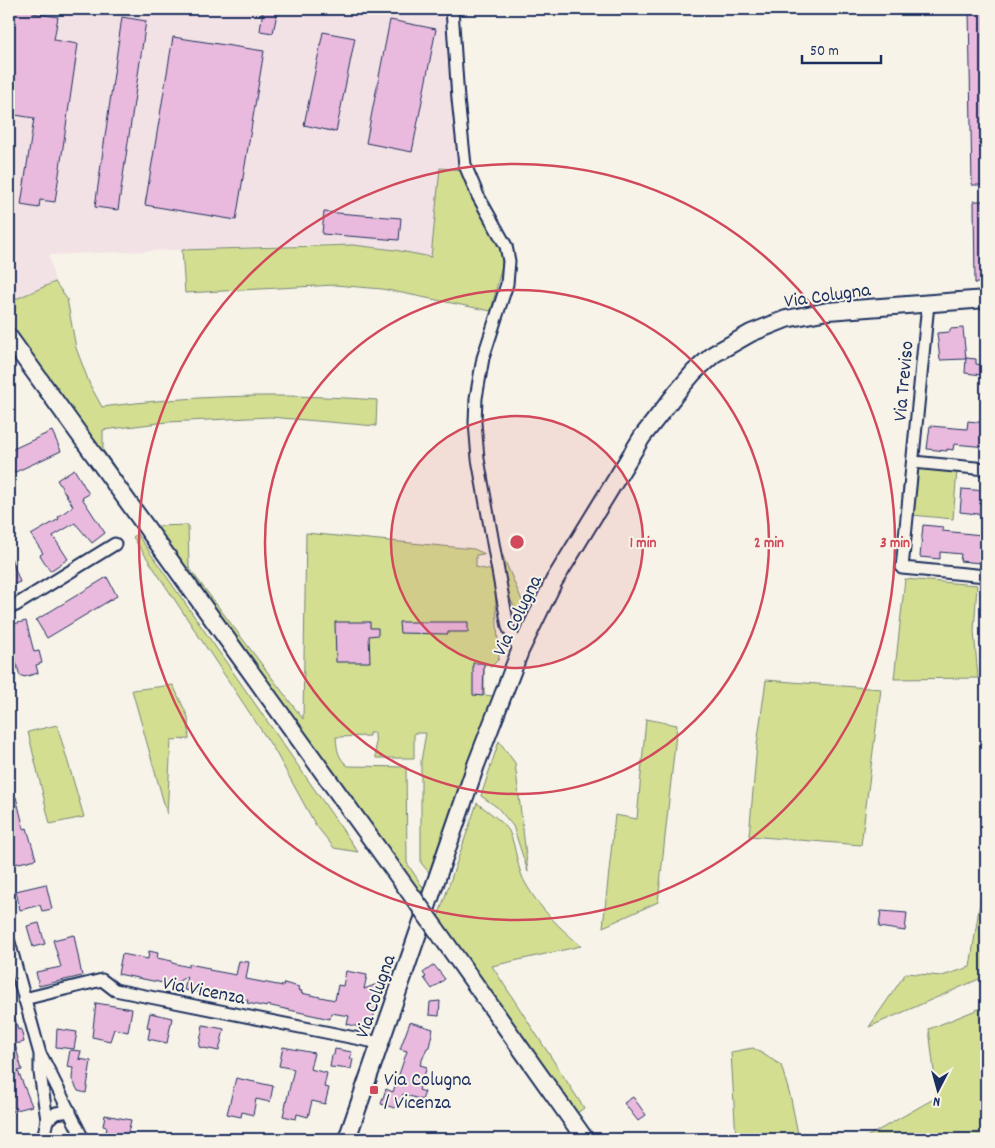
<svg xmlns="http://www.w3.org/2000/svg" width="995" height="1148" font-family="Dekko,sans-serif">
<style>
.built{fill:#f3e2e5}
.green{fill:#d3de91;stroke:#778678}
.building{fill:#e9badd;stroke:#1b2f5e}
.lines{fill:none;stroke-linecap:round;stroke-linejoin:round}
.street-casing{stroke:#1b2f5e;stroke-width:15}
.secondary-casing{stroke:#1b2f5e;stroke-width:20}
.street{stroke:#f7f3e8;stroke-width:11}
.secondary{stroke:#f7f3e8;stroke-width:16}
.secondary-bridge-casing{stroke:#1b2f5e;stroke-width:20;stroke-linecap:butt}
.secondary-bridge{stroke:#f7f3e8;stroke-width:16}
.ring{fill:none;stroke:#d1495b;stroke-width:2.5}
.poi-dot{fill:#d1495b;stroke:#f7f3e8;stroke-width:2}
.labels{text-anchor:middle;stroke-width:4;stroke-linejoin:round;paint-order:stroke}
.street-label{font-size:20px;fill:#1b2f5e;stroke:#f7f3e8}
.poi-label{font-size:20px;fill:#1b2f5e;stroke:#f7f3e8;text-anchor:start}
.centre{fill:#d1495b;stroke:#f7f3e8;stroke-width:2.5}
.ring-label{font-size:15px;text-anchor:middle;font-weight:bold;fill:#d1495b;stroke:#f7f3e8;stroke-width:4;stroke-linejoin:round;paint-order:stroke}
</style>
<rect width="100%" height="100%" fill="#f7f3e8"/>
<filter id="ink" filterUnits="userSpaceOnUse"><feTurbulence type="fractalNoise" baseFrequency=".02" numOctaves="2"/><feDisplacementMap in="SourceGraphic" scale="10" xChannelSelector="R" yChannelSelector="G"/><feConvolveMatrix kernelMatrix="1 2 1 2 8 2 1 2 1" color-interpolation-filters="sRGB"/></filter>
<g filter="url(#ink)">
<!-- built -->
<path class="built" d="M9 9H449L456 140 462 170 440 168 431 257 377 247 326 244 49 255 55 282 9 302Z"/>
<!-- green -->
<g class="green">
<path d="M440 168 462 170 468 190 497 240 502 251V265L491 311 382 289 335 285 185 293 182 250 353 245 395 250 431 257Z"/>
<path d="M55 282 67 299 76 348 90 385 102 407C194 395 284 393 377 400L376 426 270 417 167 422 103 430V450L156 526 188 525 189 568 303 719 306 533 474 549 485 554 476 555V567L494 571 499 659 491 667 484 663V695L493 696 432 876 421 863V761L426 733H414V758H376L375 733H369V736L336 737C337 750 338 758 348 766L406 767 407 863 424 889 420 902 9 329V302Z"/>
<path d="M917 468 957 471 953 519 912 515Z"/>
<path d="M137 534 358 852 334 848 315 824 275 751 133 537Z"/>
<path d="M502 554 524 605 530 611 527 613 520 612C506 603 503 570 502 554Z"/>
<path d="M905 579 977 585 974 631 978 678 894 679Z"/>
<path d="M766 680 881 689 861 845 749 836 757 745Z"/>
<path d="M173 685 188 717 189 739 171 740 167 814 132 690Z"/>
<path d="M646 719 677 725 658 902 603 927 615 815 637 819Z"/>
<path d="M57 725 84 817 50 824 28 732Z"/>
<path d="M499 741 515 763 528 872 513 826 497 807 481 796Z"/>
<path d="M477 803C486 810 504 822 509 831 517 848 516 869 527 886 541 910 560 928 581 946L492 966 584 1108 576 1114 437 920Z"/>
<path d="M986 888V976L869 1027 906 973 942 976 970 967 982 889Z"/>
<path d="M986 1006V1139H863L937 1097 929 1029Z"/>
<path d="M753 1048 781 1065 791 1099 799 1139H736L731 1052Z"/>
</g>
<!-- building -->
<g class="building">
<path d="M9 9H34L33 13 58 17 54 40 78 44 55 202 40 200 39 208 21 205 34 118 9 114Z"/>
<path d="M263 9H278L273 33 260 31Z"/>
<path d="M969 9H986V185H972Z"/>
<path d="M122 17 146 21 118 210 95 207Z"/>
<path d="M390 20 436 29 412 152 366 143Z"/>
<path d="M323 32 355 38 336 132 304 125Z"/>
<path d="M173 37 264 51 236 220 145 205Z"/>
<path d="M974 201H986V283H975Z"/>
<path d="M324 212 401 218 399 240 322 234Z"/>
<path d="M963 328 966 359 940 360 937 333 950 332V329Z"/>
<path d="M966 358 976 359V364L983 365 982 375 965 373Z"/>
<path d="M968 421 986 423V447L954 444 953 450 947 449V451L927 449 930 426 967 429Z"/>
<path d="M52 431 61 451 9 475V451Z"/>
<path d="M74 469 89 494 82 498 105 533 92 543 75 523 53 536 68 559 50 571 40 555 43 553 31 535 59 519 58 517 73 506 57 480Z"/>
<path d="M962 489 986 491V515L960 512Z"/>
<path d="M923 525 943 527 942 531 982 535 980 563 960 561 961 554 940 552V559L920 557Z"/>
<path d="M9 553 20 582 9 586Z"/>
<path d="M107 577 117 596 47 638 36 620Z"/>
<path d="M26 621 34 652 39 651 42 663 36 665 38 673 24 677 23 676H20L14 655H13L9 642V625Z"/>
<path d="M335 622H370V628H378V635L369 636 370 662H336Z"/>
<path d="M399 622H468V632H448V634L400 633Z"/>
<path d="M473 663H484L483 696 473 695Z"/>
<path d="M16 797 24 829 27 828 36 859 15 864 9 840V799Z"/>
<path d="M46 884 52 909 42 911 40 905 20 910 16 891Z"/>
<path d="M881 911 907 913 905 931 879 927Z"/>
<path d="M39 923 45 944 33 947 27 926Z"/>
<path d="M74 935 82 976 39 986 36 972 61 967 53 940Z"/>
<path d="M149 951 158 953 157 958 172 961V963L189 967V964L209 968V970L236 975 239 961 249 962 246 979 283 986 284 983 299 987 298 990 302 991 301 993 335 1000 338 985 343 986 346 971 367 975 364 989 380 983 382 988 372 1022H371L369 1028 368 1027 367 1029 347 1024 349 1016 331 1013 330 1019 267 1005V1007L247 1003 248 1000 200 991V992L184 990 187 976 173 985 118 974 122 954 148 959Z"/>
<path d="M434 965 445 979 432 989 424 978 426 977 423 973Z"/>
<path d="M440 1001 439 1016 429 1015 430 1002Z"/>
<path d="M96 1003 132 1009 128 1032 114 1029 110 1041 92 1037Z"/>
<path d="M12 1006 18 1030 21 1029 24 1042 15 1044 22 1070 18 1071 32 1106 9 1112V1007Z"/>
<path d="M150 1013 172 1018 167 1043 148 1039 150 1028 147 1027Z"/>
<path d="M410 1022 433 1029 429 1047 427 1048 420 1065 427 1067 419 1090 425 1092 422 1100 403 1094 399 1104 397 1103 395 1108 381 1104 386 1089 393 1092 407 1051 400 1049Z"/>
<path d="M203 1025 224 1029 219 1051 199 1047Z"/>
<path d="M57 1029 77 1032 74 1049 56 1047Z"/>
<path d="M283 1047 314 1053 310 1069 327 1073 324 1087 329 1088 325 1104 312 1101 308 1117 297 1114 296 1119 283 1116 294 1069 279 1066Z"/>
<path d="M335 1049 352 1052 350 1059H353L351 1069 330 1067 332 1055H334Z"/>
<path d="M70 1050 81 1051 79 1059 91 1061 86 1093 78 1091 72 1079 73 1068 67 1067Z"/>
<path d="M236 1078 273 1086 270 1102 256 1099 253 1115 242 1112 241 1117 227 1114Z"/>
<path d="M633 1097 646 1115 638 1121 624 1103Z"/>
<path d="M105 1115 131 1120 127 1137 106 1133 107 1127 103 1126Z"/>
</g>
<g class="lines">
<!-- street casing -->
<g class="street-casing">
<g id="street">
<path d="M452 9 458 99 465 165 478 196 506 246 509 261 507 284 483 358 476 398 475 422 478 459 508 627 520 651"/>
<path d="M928 304 902 568 986 576"/>
<path d="M913 462 986 469"/>
<path d="M9 608 16 605 115 544"/>
<path d="M9 942 40 1054V1073L47 1120 43 1139"/>
<path d="M24 999 102 980 115 990 380 1043"/>
<path d="M42 1057 83 1139"/>
<path d="M47 1120 56 1113 70 1111"/>
</g>
</g>
<!-- secondary casing -->
<g class="secondary-casing">
<g id="secondary">
<path d="M9 337 413 897"/>
<path d="M436 929 585 1139"/>
<path d="M347 1139 476 765 520 651 554 581 642 437 677 392 694 372 714 354 751 333 786 319 828 311 986 299"/>
</g>
</g>
<!-- street -->
<use href="#street" class="street"/>
<!-- secondary -->
<use href="#secondary" class="secondary"/>
<!-- secondary-bridge casing -->
<g class="secondary-bridge-casing">
<path id="secondary-bridge" d="M413 897 436 929"/>
</g>
<!-- secondary-bridge -->
<use href="#secondary-bridge" class="secondary-bridge"/>
</g>
</g>
<!-- distance rings -->
<circle cx="517" cy="542" r="126" fill="#d1495b" fill-opacity=".12"/>
<g class="ring">
<circle cx="517" cy="542" r="126"/>
<circle cx="517" cy="542" r="252"/>
<circle cx="517" cy="542" r="378"/>
</g>
<!-- markers -->
<rect class="poi-dot" x="369" y="1085" width="10" height="10" rx="2.5"/>
<g class="labels">
<!-- street labels -->
<g class="street-label">
<text transform="translate(827 294) rotate(-8)" y="7">Via Colugna</text>
<text transform="translate(902 381) rotate(-85)" y="7">Via Treviso</text>
<text transform="translate(516 615) rotate(-64)" y="7">Via Colugna</text>
<text transform="translate(204 989) rotate(11)" y="7">Via Vicenza</text>
<text transform="translate(374 996) rotate(-71)" y="7">Via Colugna</text>
</g>
<!-- poi labels -->
<g class="poi-label">
<text x="384" y="1085">Via Colugna<tspan x="384" dy="23">/ Vicenza</tspan></text>
</g>
</g>
<circle cx="517" cy="542" r="8" class="centre"/>
<g class="ring-label">
<text x="643" y="547">1 min</text>
<text x="769" y="547">2 min</text>
<text x="895" y="547">3 min</text>
</g>
<!-- margin -->
<rect width="995" height="1148" fill="none" stroke="#f7f3e8" stroke-width="30"/>
<rect x="15" y="15" width="965" height="1118" fill="none" stroke="#1b2f5e" stroke-width="2" filter="url(#ink)"/>
<!-- north arrow -->
<g transform="translate(938 1090) rotate(186)" stroke="#f7f3e8" stroke-width="4" paint-order="stroke">
<path d="M0-4L9 19L0 12L-9 19Z" fill="#1b2f5e"/>
<text y="-8" font-size="14" font-weight="bold" text-anchor="middle" fill="#1b2f5e">N</text>
</g>
<!-- scale -->
<path d="M802 55v8h79v-8" fill="none" stroke="#1b2f5e" stroke-width="2.5"/>
<text x="810" y="55" font-size="15" fill="#1b2f5e" stroke="#f7f3e8" stroke-width="4" paint-order="stroke">50 m</text>
</svg>
